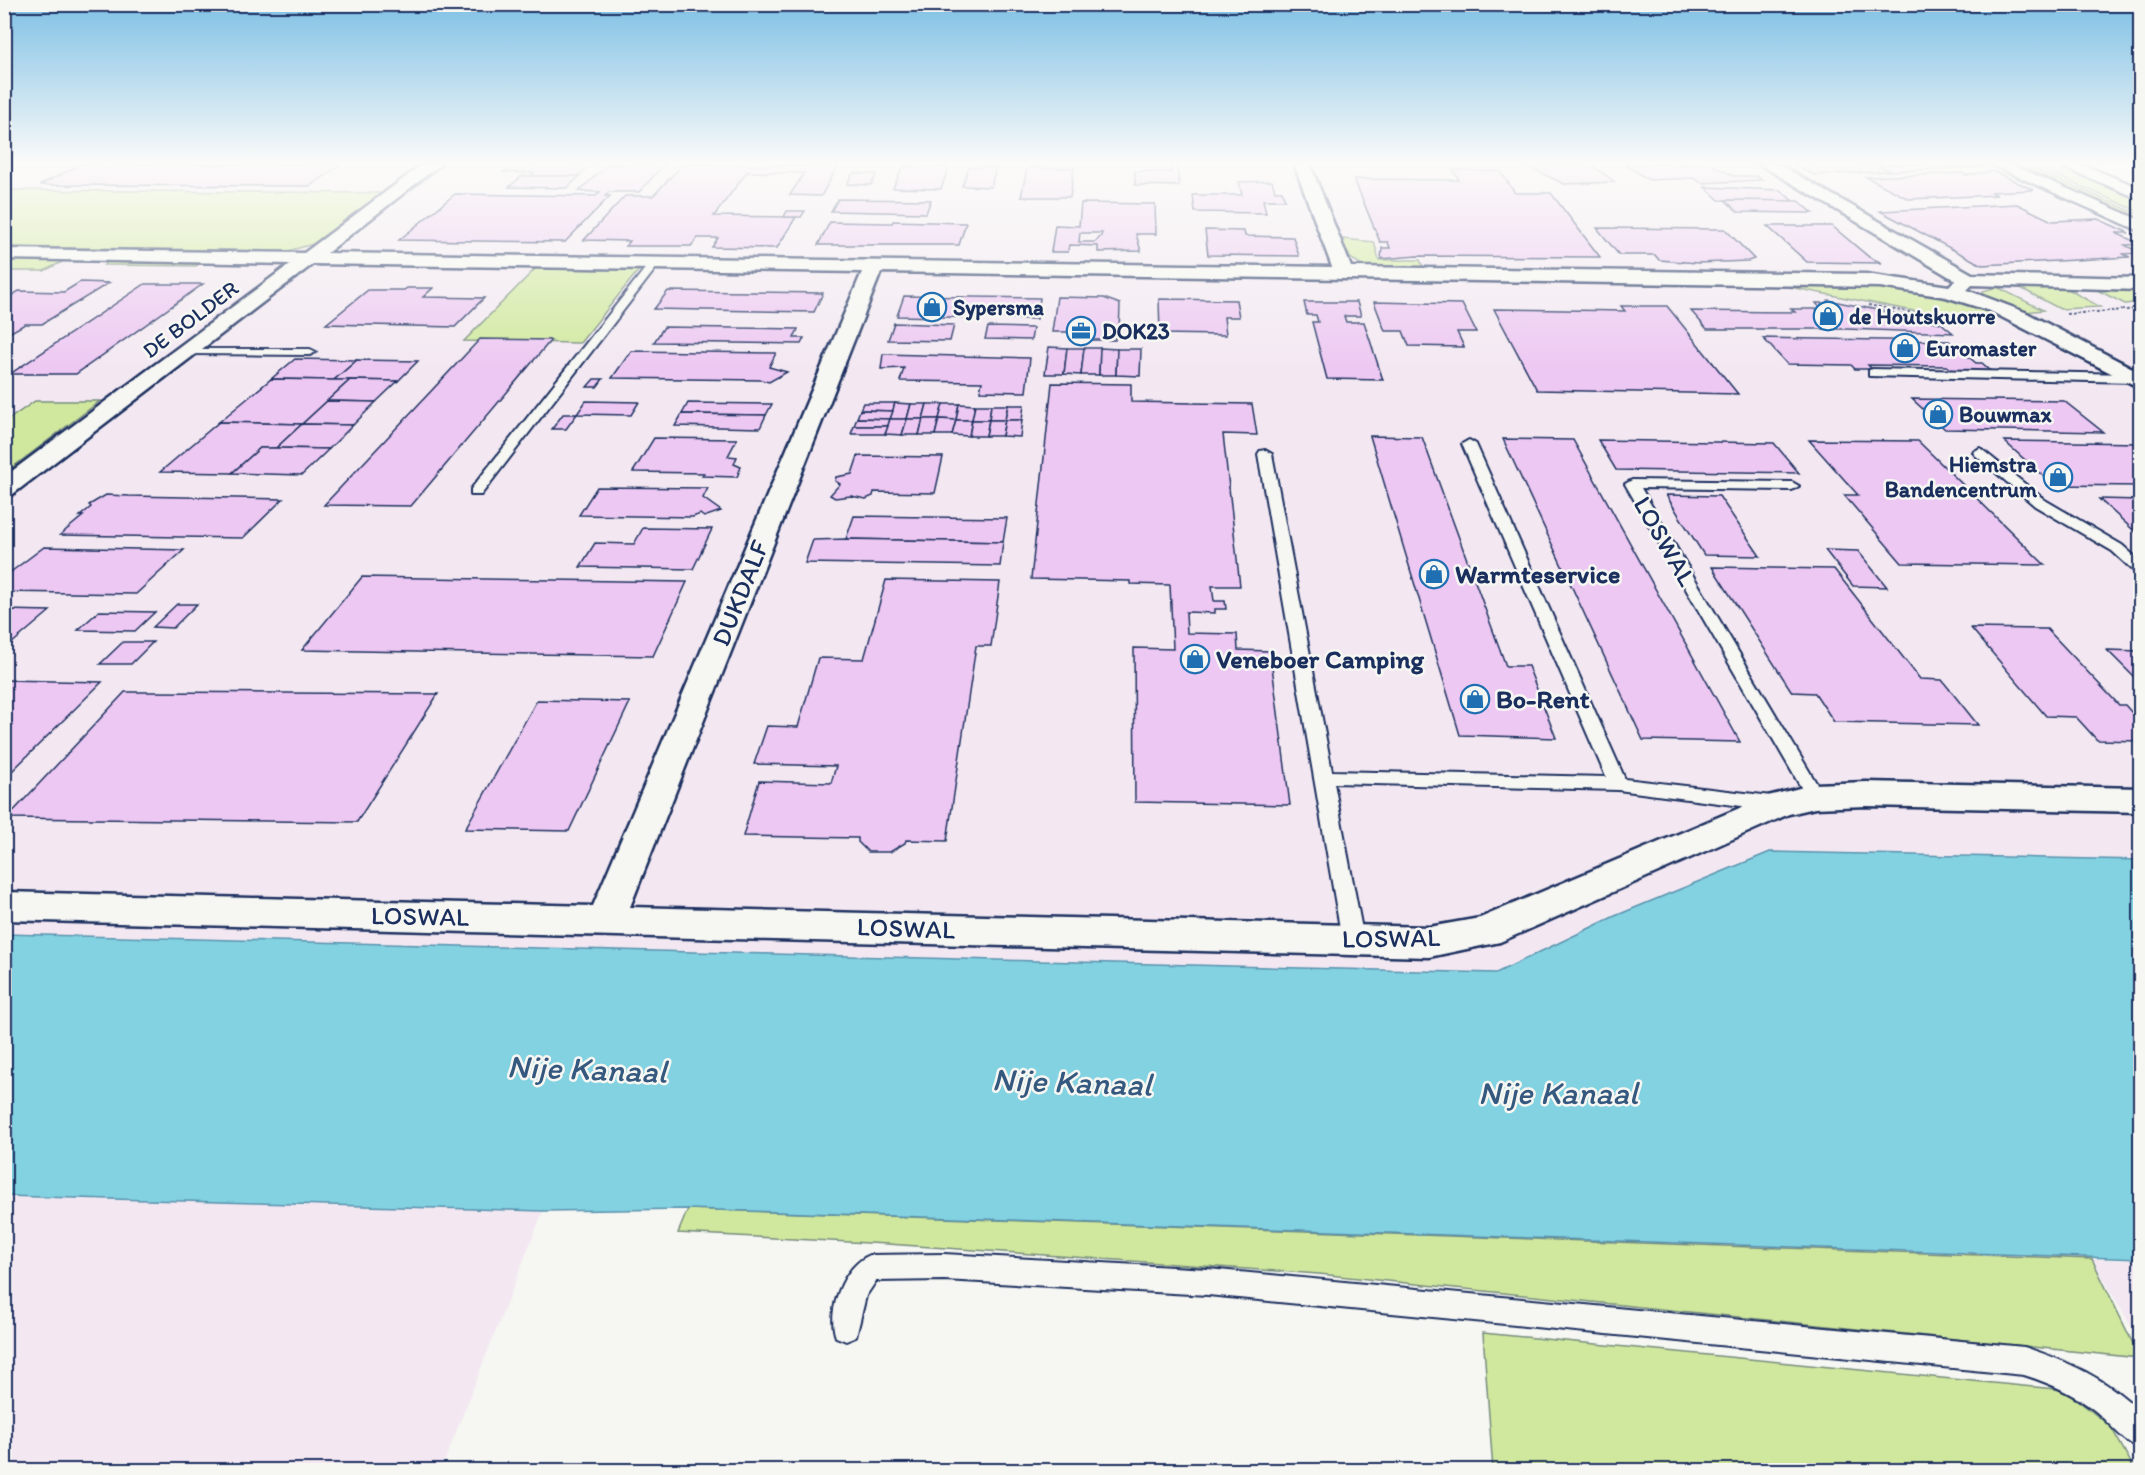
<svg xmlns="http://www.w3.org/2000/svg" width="2145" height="1475" font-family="Itim,sans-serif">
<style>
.built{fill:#f3e8f2}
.green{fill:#d0e89d;stroke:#768c7e;stroke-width:1.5}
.water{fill:#83d2e1;stroke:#5991ad;stroke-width:1.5}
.building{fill:#edc8f2;stroke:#1b2f5e;stroke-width:1.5;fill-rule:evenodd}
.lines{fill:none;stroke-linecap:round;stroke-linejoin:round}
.service-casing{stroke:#1b2f5e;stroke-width:4}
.minor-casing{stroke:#1b2f5e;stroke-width:5}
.primary-casing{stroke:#1b2f5e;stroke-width:5}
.path{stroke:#1b2f5e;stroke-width:2;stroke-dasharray:3 2;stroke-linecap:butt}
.service{fill:#f6f6f2;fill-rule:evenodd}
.minor{fill:#f6f6f2;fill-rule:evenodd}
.primary{fill:#f6f6f2;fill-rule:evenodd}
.labels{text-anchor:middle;stroke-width:5;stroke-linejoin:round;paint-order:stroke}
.far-poi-label{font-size:22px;font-weight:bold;fill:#1b2f5e;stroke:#f6f6f2;text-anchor:start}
.far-street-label{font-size:22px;fill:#1b2f5e;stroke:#f6f6f2}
.street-label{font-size:26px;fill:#1b2f5e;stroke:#f6f6f2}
.poi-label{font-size:26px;font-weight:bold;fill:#1b2f5e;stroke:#f6f6f2;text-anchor:start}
.near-water-label{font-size:33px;font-style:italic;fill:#35587f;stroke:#f6f6f2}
</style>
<rect width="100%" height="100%" fill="#f6f6f2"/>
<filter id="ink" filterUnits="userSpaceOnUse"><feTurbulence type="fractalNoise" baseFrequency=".0167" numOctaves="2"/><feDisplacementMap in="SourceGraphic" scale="12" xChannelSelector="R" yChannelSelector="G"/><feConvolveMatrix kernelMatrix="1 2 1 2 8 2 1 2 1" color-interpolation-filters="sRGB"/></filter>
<g filter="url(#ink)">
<!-- built -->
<g class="built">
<path d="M5 164H2016L2140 218V873L1554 1000 5 958Z"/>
<path d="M4 1196 543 1211 441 1470H5Z"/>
<path d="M2092 1259 2140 1260V1342Z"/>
</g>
<!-- green -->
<g class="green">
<path d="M2011 164H2023L2140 215V223Z"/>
<path d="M2030 164H2059L2140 198V212Z"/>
<path d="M5 190 382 193 313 244 288 251 5 247Z"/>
<path d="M1342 239 1374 242 1379 260H1420L1424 269 1364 266 1350 258Z"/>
<path d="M5 257 70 258 44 271H5Z"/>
<path d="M113 258 205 260 196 266 104 265Z"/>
<path d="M539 265 642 266 580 343 464 341Z"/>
<path d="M1768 283C1850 285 1926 279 2001 317H1945Z"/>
<path d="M2015 285 2064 287 2100 307 2060 309Z"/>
<path d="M2089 286 2140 287V302L2125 304Z"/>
<path d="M1997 287 2043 310 2017 313 1984 295 1983 291Z"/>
<path d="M35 401H100L5 473V422Z"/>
<path d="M688 1209 2092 1259 2140 1358 1319 1274 888 1244 678 1233Z"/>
<path d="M1483 1333 2065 1390 2111 1427 2135 1470H1493Z"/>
</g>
<!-- water -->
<path class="water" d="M1770 852 2140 860V1259L688 1209 543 1211 5 1196V934L1496 973 1615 916Z"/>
<!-- building -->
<g class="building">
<path d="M81 164H342L310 186 40 185Z"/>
<path d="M513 164H593L577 176H530L534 173 503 172Z"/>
<path d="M608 164H665L639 192H609L605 196H610L565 242 399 240 455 194 596 196 600 192 579 191Z"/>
<path d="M1523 164H1590L1615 182 1564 184Z"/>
<path d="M1624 164H1711L1733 176H1756L1763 180 1702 183 1694 178 1649 180Z"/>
<path d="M1793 164H1875L1891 171 1814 175Z"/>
<path d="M1875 164H1977L1984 167 1891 171Z"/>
<path d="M682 165 696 164 838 166 821 196 790 195 804 173 747 172 714 216 796 217 777 248 712 247 718 238H698L691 246H626L630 241 584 240 625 196H653Z"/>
<path d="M903 166 949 167 941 189 893 188Z"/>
<path d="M1171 166H1177L1179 186 1135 185V171L1171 172Z"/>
<path d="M969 167H996L991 187 962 186Z"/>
<path d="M1027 168H1074L1070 197H1021Z"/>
<path d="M1453 170 1500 171 1515 193H1551L1600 257 1417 256 1381 259 1382 248H1390L1388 242H1380L1354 179 1459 180Z"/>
<path d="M1993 171 2034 190 1990 192 1997 195 1909 199 1866 177 1962 173 1966 175Z"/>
<path d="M853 173 877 174 871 185 847 184Z"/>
<path d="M522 176H580L567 188 509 187Z"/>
<path d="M1272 181 1275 191H1282L1285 200H1263L1266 213 1195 212 1193 195H1242L1239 182Z"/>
<path d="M1705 187 1780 190 1793 201 1719 200Z"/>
<path d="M838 199 931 200 926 213 831 211Z"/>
<path d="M1725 200 1799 201 1813 213 1738 212Z"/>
<path d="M1081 203 1155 204 1156 234H1136L1141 251 1098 252V246L1069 245 1068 252H1051L1055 225 1079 226ZM1080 233H1102L1101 236 1095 242H1079Z"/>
<path d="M2017 204 2052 221 2098 219 2129 233H2116L2140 244 2125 245 2140 253 2122 254 2130 257 1982 265 1880 211Z"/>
<path d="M787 211H805L801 217H784Z"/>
<path d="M893 221 966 223 959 245H818L830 222 892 223Z"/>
<path d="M1767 226H1832L1869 257 1882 263 1807 262Z"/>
<path d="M1597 228 1725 229 1754 259 1748 261 1698 263 1659 260 1655 255H1619Z"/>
<path d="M1205 230 1244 231 1245 236 1293 237 1299 256 1208 255Z"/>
<path d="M80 282 109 283 42 324H25L11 332H4V300L19 291 64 292Z"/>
<path d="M145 284H203L76 374H10Z"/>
<path d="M407 288H433L423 297 484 298 455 327 326 324 368 290H404Z"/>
<path d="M668 291 823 293 814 312 654 309Z"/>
<path d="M904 296 1040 298 1037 319 897 316Z"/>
<path d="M1057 297 1104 298 1120 304 1119 333H1115V340H1084V332H1052Z"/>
<path d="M1159 299 1236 300 1239 317H1224L1226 335 1160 334Z"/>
<path d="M1828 300 1941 323 1953 333 1846 329H1707L1691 311 1795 312 1791 309H1821L1816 303H1826Z"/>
<path d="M1304 302H1357L1361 316H1344L1346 322H1364L1383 380 1327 379 1312 322H1318L1316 315H1307Z"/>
<path d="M1374 302 1462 304 1476 332H1457L1464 347 1409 346 1403 331H1385Z"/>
<path d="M1621 306H1667L1738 394 1537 390 1494 309 1625 311Z"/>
<path d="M894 323 954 325 950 341 888 340Z"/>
<path d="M664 327 798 329 794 338H804L801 344 654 342Z"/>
<path d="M988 327 1033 328 1031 340 985 339Z"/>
<path d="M1763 338 1949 341 1976 363H1982L1991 371 1951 370 1947 366 1868 365 1872 369H1855L1851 365 1787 364Z"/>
<path d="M480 339 551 340 411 506 324 505Z"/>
<path d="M1049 347 1067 348 1064 374H1045Z"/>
<path d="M1067 348H1084L1081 375 1064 374Z"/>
<path d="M1084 348H1100L1099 375H1081Z"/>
<path d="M1100 348 1117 349 1116 375H1099Z"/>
<path d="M1117 349H1141L1140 376 1116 375Z"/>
<path d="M631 351 776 353 769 367 787 372 769 382 761 380 612 378Z"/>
<path d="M883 354 1030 358 1026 392 980 391 982 382 900 381 904 368 881 369Z"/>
<path d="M295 359 357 360 334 380 271 379Z"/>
<path d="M357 360 418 361 398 381 334 380Z"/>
<path d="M271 379 334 380H350L302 424 219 422Z"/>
<path d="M594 379H603L597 387H587Z"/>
<path d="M350 380 398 381 376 402 327 401Z"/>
<path d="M1052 383 1131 384V402L1252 404 1257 435 1223 434 1240 586H1212L1214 601H1225L1226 609H1215V613L1186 612 1187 633 1237 634 1238 650 1270 651 1290 805 1135 802 1134 648 1173 649 1170 585 1130 584V581L1031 579Z"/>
<path d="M1912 399 2064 401 2103 432 1945 429Z"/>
<path d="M327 401 376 402 353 425 302 424Z"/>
<path d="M586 401 639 402 631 415 577 414Z"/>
<path d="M688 403 770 404H772L766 415 682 414Z"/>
<path d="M863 403H895L893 411 860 410Z"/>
<path d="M895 403 911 404 907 419H890Z"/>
<path d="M911 404H927L923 419H907Z"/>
<path d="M927 404H943L939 419H923Z"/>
<path d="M943 404H959L956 420 939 419Z"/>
<path d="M959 404 975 405 972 420H956Z"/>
<path d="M975 405H991L989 420H972Z"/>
<path d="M991 405H1008L1005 420H989Z"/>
<path d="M1008 405H1024L1022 420H1005Z"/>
<path d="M860 410 893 411 890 419 857 418Z"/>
<path d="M563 414H577L566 429H552Z"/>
<path d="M682 414 766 415 760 428 675 426Z"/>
<path d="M857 418 890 419 888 426H854Z"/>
<path d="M890 419H907L902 435 885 434Z"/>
<path d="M907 419H923L919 435H902Z"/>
<path d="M923 419H939L935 435H919Z"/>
<path d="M939 419 956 420 952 435H935Z"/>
<path d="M956 420H972L969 436 952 435Z"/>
<path d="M972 420H989L986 436H969Z"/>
<path d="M989 420H1005L1002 436H986Z"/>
<path d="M1005 420H1022L1020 437 1002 436Z"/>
<path d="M219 422 302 424 276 448H260L232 473 160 472Z"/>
<path d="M302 424 353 425 329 449 276 448Z"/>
<path d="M854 426H888L885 434H851Z"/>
<path d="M1370 436 1422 437 1506 666H1528L1556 738 1460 735Z"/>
<path d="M654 438 737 439 728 456 737 457 734 464 741 467 737 477 702 476 704 473 633 472Z"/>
<path d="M1503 439 1573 440 1740 742 1643 740Z"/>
<path d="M1598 440 1774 443 1799 473 1616 470Z"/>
<path d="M1809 440 1918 441 2045 565 1902 563 1844 495H1858Z"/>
<path d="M2004 441 2140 443V486L2053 485Z"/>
<path d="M260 448H276L329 449 302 475 232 473Z"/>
<path d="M858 456 943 457 935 493 874 492 873 496 866 499 851 496 835 498 830 495 840 484 835 481 836 477 852 474Z"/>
<path d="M597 487 708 488 703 498 721 511 704 517 700 514 693 517 579 515Z"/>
<path d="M106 495 129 496 283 499 243 538 60 535 83 516H80L91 507 89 505Z"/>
<path d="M1666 495 1719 496 1760 556 1704 555Z"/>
<path d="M2099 499 2140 500V536Z"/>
<path d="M854 516 1007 518 1003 542 846 539Z"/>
<path d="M643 528 712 529 693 569 580 567 595 543 634 544Z"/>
<path d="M813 540 846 539 1003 542 1000 566 805 563Z"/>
<path d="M44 547 184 550 136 594 4 592V577Z"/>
<path d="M1825 550 1858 551 1887 587 1853 586Z"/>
<path d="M1712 567 1834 569 1920 679 1942 680 1978 725 1834 722 1815 693 1792 692Z"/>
<path d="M362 577 687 582 653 656 302 650Z"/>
<path d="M886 580 1000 582 991 646H976L947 841 906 840 905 843 890 852H868L858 842V838L743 836 759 781 831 783 836 766 754 764 767 726 798 727 818 658 864 659Z"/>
<path d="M177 604H197L173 628 153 627Z"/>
<path d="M4 610 50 611 4 650Z"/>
<path d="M99 611 155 612 135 631 78 630Z"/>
<path d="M1971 628 2047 629 2119 705H2125L2140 722V741L2097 740 2076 717 2046 716Z"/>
<path d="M123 642H153L131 664H100Z"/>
<path d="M2107 650 2140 651V683Z"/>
<path d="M4 680 102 682 4 779Z"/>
<path d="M125 692H154L438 694 357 822 7 818Z"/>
<path d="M537 700 630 702 569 831 465 829Z"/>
</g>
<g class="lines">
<!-- service casing -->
<g class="service-casing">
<g id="service">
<path d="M651 261 660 263 481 495H471V489Z"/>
<path d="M183 349H310L316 352 310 355 187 354 181 351Z"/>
<path d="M1873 369 2134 374 2140 378 2134 382 1869 376V370Z"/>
<path d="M1469 440 1476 444 1625 779 1780 797 1787 799 1790 804 1787 809 1780 811 1618 790 1334 783 1364 940 1361 946 1353 948 1345 946 1342 940 1258 454 1260 451 1265 450 1272 454 1332 771 1606 777 1462 444Z"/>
<path d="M1980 448 2045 500 2122 545 2140 561V573L2135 572 2112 551 2035 506 1975 455 1973 452Z"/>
<path d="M1632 480 1792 482 1799 486 1792 490 1641 488 1824 796 1822 801H1808L1806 796 1625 484Z"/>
<path d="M944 1254 1208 1269 2024 1347C2067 1361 2108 1379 2140 1412V1448C2123 1442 2109 1422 2094 1410 2073 1393 2049 1383 2024 1375L1208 1295 944 1280 876 1281 866 1296 856 1337 846 1341 836 1337C826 1311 844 1265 870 1255Z"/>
</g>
</g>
<!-- minor casing -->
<g class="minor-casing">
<g id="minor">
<path d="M423 164H441L327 253 1332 267 1294 164H1310L1351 267 1866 274 1949 286 1955 280 1759 164H1778L1972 274 2140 278V290L1972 285 1967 290 2025 312 2140 372V388L1990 311 1946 297 1880 287 881 272 630 907 1429 927 1480 918 1768 796 1815 784 1866 782 2140 788V812L1866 806 1815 808 1789 814 1500 942 1429 957 4 920V892L593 906 862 272 313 264 13 494 4 497V477L290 264 4 259V249L304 253Z"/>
<path d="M1990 164H2010L2140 220V231Z"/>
</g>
</g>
<!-- primary casing -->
<g class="primary-casing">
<path id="primary" d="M2060 164H2081L2140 188V199L2063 167Z"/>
</g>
<!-- path -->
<g class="path">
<path d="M1868 305 1964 322"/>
<path d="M2066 314 2140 309"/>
</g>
<!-- service -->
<use href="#service" class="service"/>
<!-- minor -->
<use href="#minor" class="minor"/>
<!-- primary -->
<use href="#primary" class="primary"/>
</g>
</g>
<!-- sky -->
<linearGradient id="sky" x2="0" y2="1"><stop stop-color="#7fc0e5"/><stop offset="0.44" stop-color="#fbfbf9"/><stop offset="1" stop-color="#fbfbf9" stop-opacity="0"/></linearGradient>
<rect width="2145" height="370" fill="url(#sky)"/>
<!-- icons -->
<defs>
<g id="shop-ring" transform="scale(1.5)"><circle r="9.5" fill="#f6f6f2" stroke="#1f6fb2" stroke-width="1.5"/><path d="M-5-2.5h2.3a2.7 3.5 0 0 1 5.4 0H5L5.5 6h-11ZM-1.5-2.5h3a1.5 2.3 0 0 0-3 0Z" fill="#1f6fb2"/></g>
<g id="office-ring" transform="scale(1.5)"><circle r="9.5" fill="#f6f6f2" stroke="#1f6fb2" stroke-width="1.5"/><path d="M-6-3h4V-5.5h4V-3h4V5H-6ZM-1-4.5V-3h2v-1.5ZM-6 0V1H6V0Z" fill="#1f6fb2"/></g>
</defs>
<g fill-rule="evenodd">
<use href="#shop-ring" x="932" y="307"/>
<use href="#shop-ring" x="1828" y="316"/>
<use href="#office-ring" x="1081" y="331"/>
<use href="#shop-ring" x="1905" y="348"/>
<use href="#shop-ring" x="1938" y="414"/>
<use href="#shop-ring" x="2058" y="477"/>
<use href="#shop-ring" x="1434" y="574"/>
<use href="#shop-ring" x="1195" y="659"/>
<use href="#shop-ring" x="1475" y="699"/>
</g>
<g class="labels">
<!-- far-poi labels -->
<g class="far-poi-label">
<text x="953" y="315">Sypersma</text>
<text x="1849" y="324">de Houtskuorre</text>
<text x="1102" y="339">DOK23</text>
<text x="1926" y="356">Euromaster</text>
<text x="1959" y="422">Bouwmax</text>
<text x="2037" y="472" text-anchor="end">Hiemstra<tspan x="2037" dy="25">Bandencentrum</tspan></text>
</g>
<!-- far-street labels -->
<g class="far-street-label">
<text transform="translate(190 319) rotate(-37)" y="8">DE BOLDER</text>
</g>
<!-- street labels -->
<g class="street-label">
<text transform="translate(1665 541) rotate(60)" y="9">LOSWAL</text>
<text transform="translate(740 593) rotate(-68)" y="9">DUKDALF</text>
<text transform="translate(420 916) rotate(1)" y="9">LOSWAL</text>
<text transform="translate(906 928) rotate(2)" y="9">LOSWAL</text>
<text transform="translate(1391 938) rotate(-1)" y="9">LOSWAL</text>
</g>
<!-- poi labels -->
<g class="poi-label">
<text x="1455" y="583">Warmteservice</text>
<text x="1216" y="668">Veneboer Camping</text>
<text x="1496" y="708">Bo-Rent</text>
</g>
<!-- near-water labels -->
<g class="near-water-label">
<text transform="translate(587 1068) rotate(2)" y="12">Nije Kanaal</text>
<text transform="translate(1072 1081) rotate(2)" y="12">Nije Kanaal</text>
<text x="1558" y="1104">Nije Kanaal</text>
</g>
</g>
<!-- margin -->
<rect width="2145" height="1475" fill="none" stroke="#f6f6f2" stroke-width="24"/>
<rect x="12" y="12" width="2121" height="1451" fill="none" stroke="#1b2f5e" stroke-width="2" filter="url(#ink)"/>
</svg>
